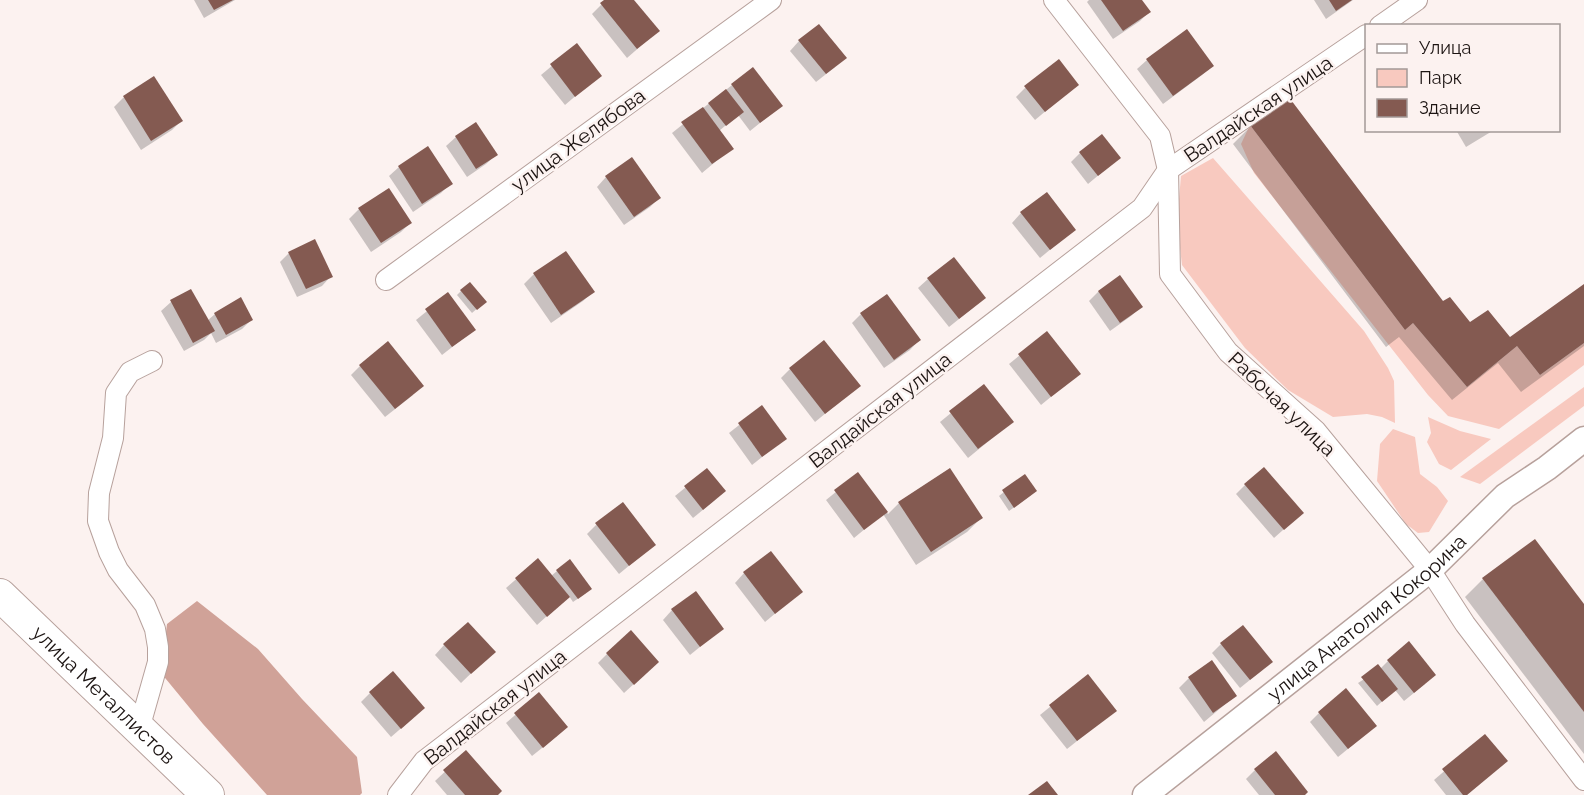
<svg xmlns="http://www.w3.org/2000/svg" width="1584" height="795" font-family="Raleway,sans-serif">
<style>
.green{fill:#f8c9bf}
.forest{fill:#d0a298}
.shadow{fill:#0003}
.building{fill:#845a51}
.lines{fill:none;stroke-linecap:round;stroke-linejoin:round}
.minor-casing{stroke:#b7a19c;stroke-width:22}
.tertiary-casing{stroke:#b7a19c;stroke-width:27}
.primary-casing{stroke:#b7a19c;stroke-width:34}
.minor{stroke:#fff;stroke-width:20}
.tertiary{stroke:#fff;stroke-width:24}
.primary{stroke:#fff;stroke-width:32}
.labels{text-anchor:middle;stroke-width:5;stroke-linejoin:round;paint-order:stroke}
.street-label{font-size:20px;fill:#1c1412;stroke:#fcf2f0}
</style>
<rect width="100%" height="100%" fill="#fcf2f0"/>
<!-- green -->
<g class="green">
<path d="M1250 125 1405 330 1413 323 1467 387 1517 346 1540 375 1584 343V365L1499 429 1448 416 1428 395 1254 173 1241 144Z"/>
<path d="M1213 158 1364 331 1388 368 1394 381 1395 423 1382 417 1367 414 1333 417 1288 390 1245 348 1182 265 1177 222 1181 176Z"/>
<path d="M1584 387V406L1480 484 1460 477Z"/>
<path d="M1428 417 1460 431 1491 439 1451 470 1439 464 1427 442 1431 433Z"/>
<path d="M1393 429 1415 437 1420 474 1437 487 1448 501 1429 532 1418 533 1406 524 1377 481 1380 444Z"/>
</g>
<!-- forest -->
<path class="forest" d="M197 601 258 649 302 699 357 757 362 793 360 795H267L203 724 161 673 167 624Z"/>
<!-- shadow -->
<g class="shadow">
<path d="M194 0H235L204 18Z"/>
<path d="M606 0H632L658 31 627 58 592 14Z"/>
<path d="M1089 0H1141L1149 12 1140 21 1113 39 1087 2Z"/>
<path d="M1314 0H1353L1326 19Z"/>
<path d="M799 41 835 67 816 82 790 51Z"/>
<path d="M577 45 600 75 565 105 541 75Z"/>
<path d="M1147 60 1212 66 1202 75 1163 104 1137 69Z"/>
<path d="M154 78 181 121 172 130 141 150 114 107 123 98Z"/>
<path d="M732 85 781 106 750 131 738 115 719 131 732 148 702 173 672 133Z"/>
<path d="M1077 85 1035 120 1016 97 1025 88Z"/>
<path d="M476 124 496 155 486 164 467 177 446 146 456 137Z"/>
<path d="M1251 126 1434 311 1510 340 1584 285V346L1521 392 1498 363 1452 400 1399 337 1386 347 1233 144Z"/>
<path d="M1456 130H1494L1466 147Z"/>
<path d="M427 148 451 183 441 193 413 212 389 176 399 167Z"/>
<path d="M1080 153 1119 158 1088 184 1071 162Z"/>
<path d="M606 177 659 198 650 207 624 225 597 187Z"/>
<path d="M388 190 410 223 401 232 371 252 349 219 359 209Z"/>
<path d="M1021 213 1074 230 1040 258 1012 223Z"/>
<path d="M289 253 331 276 322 286 297 297 280 262Z"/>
<path d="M566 253 593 292 583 301 551 323 524 284 534 274Z"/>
<path d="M1120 277 1141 307 1131 316 1110 331 1089 301 1098 292Z"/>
<path d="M928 279 974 307 949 327 918 288Z"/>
<path d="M191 291 207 321 215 314 251 320 242 329 216 343 211 333 204 340 184 351 161 311 171 302Z"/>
<path d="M461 291 480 306 472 313 457 295Z"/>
<path d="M448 294 474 330 442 355 416 320Z"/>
<path d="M861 314 919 340 910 350 884 368 852 323Z"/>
<path d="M1047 333 1079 374 1041 405 1009 364Z"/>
<path d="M360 366 413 395 385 417 351 375Z"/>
<path d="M790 369 859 386 815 422 781 378Z"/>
<path d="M984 386 1012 422 968 458 940 422Z"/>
<path d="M762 407 785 439 752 465 729 433Z"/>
<path d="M707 470 715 500 693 518 675 496Z"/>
<path d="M858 474 888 514 899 503 981 518 967 532 916 565 883 514 854 538 826 500Z"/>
<path d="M1024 476 1031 495 1009 511 999 496Z"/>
<path d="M1245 485 1292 522 1274 538 1236 494Z"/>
<path d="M596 525 654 545 619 574 587 534Z"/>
<path d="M538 560 551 576 557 571 586 593 573 602 569 596 537 625 506 588Z"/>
<path d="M744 573 801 592 765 622 735 583Z"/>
<path d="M1483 579 1584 607V754L1465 597Z"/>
<path d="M672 610 722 629 690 655 663 620Z"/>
<path d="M1221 644 1261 671 1240 688 1212 653Z"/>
<path d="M444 645 484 661 461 683 435 655Z"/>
<path d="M607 654 648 671 624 693 598 663Z"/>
<path d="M1388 661 1425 684 1404 701 1395 690 1377 706 1358 683 1380 669Z"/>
<path d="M1211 662 1235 696 1204 722 1179 688 1189 678Z"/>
<path d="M1088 676 1115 711 1067 749 1040 715Z"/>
<path d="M370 693 413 718 391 737 361 702Z"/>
<path d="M539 694 557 736 532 756 506 723Z"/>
<path d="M1319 713 1365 735 1338 757 1310 722Z"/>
<path d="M1485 736 1506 761 1467 795H1446L1434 780Z"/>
<path d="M466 752 496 795H447L435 781Z"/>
<path d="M1255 770 1303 795H1259L1246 779Z"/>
</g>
<!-- building -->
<g class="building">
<path d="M208 0H233L214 10Z"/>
<path d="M604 0H634L660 31 637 49 600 3Z"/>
<path d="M1101 0H1142L1151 12 1123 31Z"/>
<path d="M1329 0H1352L1336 11Z"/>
<path d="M819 24 847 58 826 74 798 40Z"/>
<path d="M1187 29 1214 66 1173 96 1146 59Z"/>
<path d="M577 43 602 76 575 97 550 64Z"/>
<path d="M1059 59 1079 85 1045 112 1024 86Z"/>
<path d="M753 67 783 106 760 123 731 84Z"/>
<path d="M154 76 183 121 151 141 123 96Z"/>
<path d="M726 89 744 112 726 126 708 103Z"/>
<path d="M1288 96 1443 301 1450 297 1470 322 1488 310 1510 337 1584 284V343L1540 375 1517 346 1467 387 1413 323 1405 330 1250 125Z"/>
<path d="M703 107 734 149 712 164 681 122Z"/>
<path d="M476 122 498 155 476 169 455 136Z"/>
<path d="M1102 134 1121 158 1098 176 1079 152Z"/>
<path d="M428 146 453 184 422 204 398 166Z"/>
<path d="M632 157 661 198 634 217 605 176Z"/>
<path d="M389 188 412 223 381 243 358 208Z"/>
<path d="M1047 192 1076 230 1050 250 1020 212Z"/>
<path d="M315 239 333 277 306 289 288 252Z"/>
<path d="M566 251 595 292 561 315 533 273Z"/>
<path d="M954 257 986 298 959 319 927 278Z"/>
<path d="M1120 275 1143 307 1120 323 1098 291Z"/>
<path d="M470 282 487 302 477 310 460 290Z"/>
<path d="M191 289 215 331 193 343 170 300Z"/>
<path d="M448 292 476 330 452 347 425 309Z"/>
<path d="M887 294 921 340 894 360 860 313Z"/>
<path d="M241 297 253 320 226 335 214 313Z"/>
<path d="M1047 331 1081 374 1051 397 1018 354Z"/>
<path d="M824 340 861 386 825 414 789 368Z"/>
<path d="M388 341 424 386 395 409 359 365Z"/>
<path d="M984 384 1014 422 978 449 949 411Z"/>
<path d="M762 405 787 439 762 457 738 423Z"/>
<path d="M1264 467 1304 513 1284 530 1244 484Z"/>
<path d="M707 468 726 491 703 510 684 486Z"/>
<path d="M950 468 983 518 931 552 898 502Z"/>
<path d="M858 472 888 512 864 530 834 490Z"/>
<path d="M1025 474 1037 491 1014 508 1002 490Z"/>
<path d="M623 502 656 545 629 566 595 523Z"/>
<path d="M1535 539 1584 604V712L1482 578Z"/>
<path d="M771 551 803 592 775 614 743 572Z"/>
<path d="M538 558 570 597 547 617 515 578Z"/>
<path d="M570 559 592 589 578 599 556 570Z"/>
<path d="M696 591 724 629 700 647 671 609Z"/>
<path d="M468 622 496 652 471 674 443 644Z"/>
<path d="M1243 625 1273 662 1250 680 1220 643Z"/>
<path d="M631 630 659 662 634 685 606 653Z"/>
<path d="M1409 641 1436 675 1414 693 1387 660Z"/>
<path d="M1212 660 1237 696 1213 713 1188 677Z"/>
<path d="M1378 664 1398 689 1382 702 1361 677Z"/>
<path d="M393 671 425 708 401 729 369 692Z"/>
<path d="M1088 674 1117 711 1077 741 1049 705Z"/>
<path d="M1346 688 1377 726 1348 749 1318 712Z"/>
<path d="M539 692 568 727 543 748 514 713Z"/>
<path d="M1485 734 1508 761 1467 795H1463L1442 769Z"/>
<path d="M466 750 502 791 498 795H465L443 770Z"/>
<path d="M1276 751 1308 792 1305 795H1275L1254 769Z"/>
<path d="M1047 781 1058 795H1028Z"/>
</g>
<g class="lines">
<!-- minor casing -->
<g class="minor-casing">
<g id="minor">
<path d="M1054 0 1160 136 1168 170 1170 274 1228 352 1316 431 1430 570 1465 624 1584 780"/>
<path d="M1380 26 1417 0"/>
<path d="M386 280 771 0"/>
<path d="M139 729 158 662V647L155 629 145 605 118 570 109 552 98 521 99 493 113 438 116 393 130 372 152 361"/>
<path d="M398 795 424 761 1142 208 1168 170 1366 35"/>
</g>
</g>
<!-- tertiary casing -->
<g class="tertiary-casing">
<g id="tertiary">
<path id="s1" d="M1145 795 1430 570 1505 496 1547 468 1584 439"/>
</g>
</g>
<!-- primary casing -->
<g class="primary-casing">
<g id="primary">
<path id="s2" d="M0 595 208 795"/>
</g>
</g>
<!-- minor -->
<use href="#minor" class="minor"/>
<!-- tertiary -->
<use href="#tertiary" class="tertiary"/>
<!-- primary -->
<use href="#primary" class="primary"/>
</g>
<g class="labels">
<!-- street labels -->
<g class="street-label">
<text transform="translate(1258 109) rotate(-34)" y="7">Валдайская улица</text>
<text transform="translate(578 140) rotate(-36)" y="7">улица Желябова</text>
<text transform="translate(1282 404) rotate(44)" y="7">Рабочая улица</text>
<text transform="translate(880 410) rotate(-38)" y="7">Валдайская улица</text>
<text dy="7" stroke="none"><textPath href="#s1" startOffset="284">улица Анатолия Кокорина</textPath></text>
<text dy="7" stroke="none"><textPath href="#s2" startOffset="144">улица Металлистов</textPath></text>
<text transform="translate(495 707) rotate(-38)" y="7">Валдайская улица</text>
</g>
</g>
<!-- legend -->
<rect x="1365" y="24" width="195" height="108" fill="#fcf2f0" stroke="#a29997" stroke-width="1.5"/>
<rect x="1377" y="44" width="30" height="9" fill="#ffffff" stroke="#a29997" stroke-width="1.5"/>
<text x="1419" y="54" font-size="18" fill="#1c1412">Улица</text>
<rect x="1377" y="69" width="30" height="18" fill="#f8c9bf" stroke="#a29997" stroke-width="1.5"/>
<text x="1419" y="84" font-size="18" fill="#1c1412">Парк</text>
<rect x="1377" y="99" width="30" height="18" fill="#845a51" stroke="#a29997" stroke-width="1.5"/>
<text x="1419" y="114" font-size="18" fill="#1c1412">Здание</text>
</svg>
